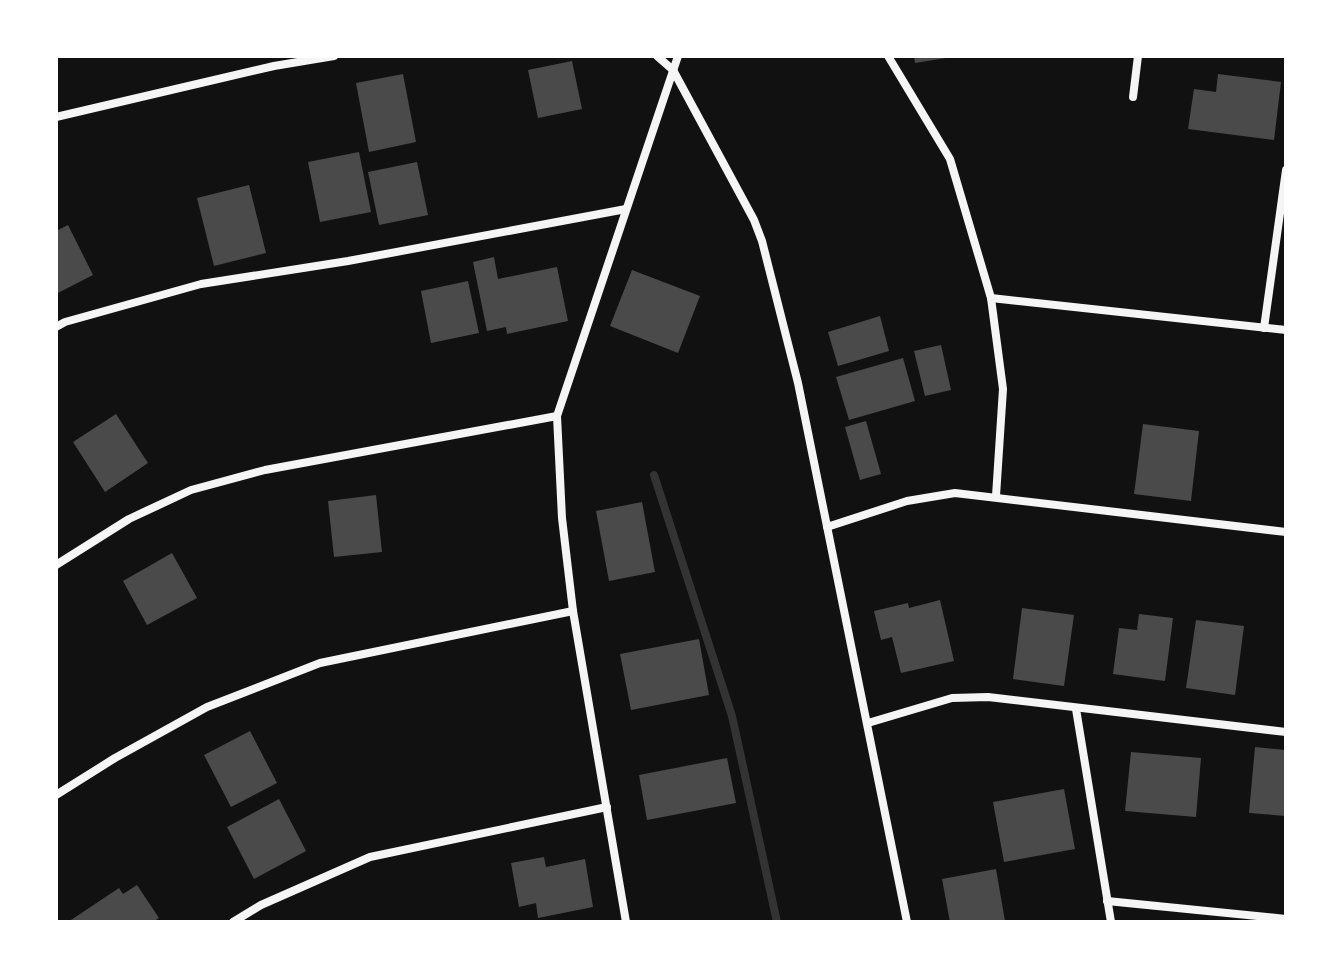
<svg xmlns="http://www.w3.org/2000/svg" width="1342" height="978" font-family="Overpass,sans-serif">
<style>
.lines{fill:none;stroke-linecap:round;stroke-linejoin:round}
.stream{stroke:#333;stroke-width:8}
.building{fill:#4a4a4a}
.minor{stroke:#f5f5f5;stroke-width:8}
</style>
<rect width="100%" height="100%" fill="#111"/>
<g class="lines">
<!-- stream -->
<path class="stream" d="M654 475 732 716 777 922"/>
</g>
<!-- building -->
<g class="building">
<path d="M914 56H946V58L915 63Z"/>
<path d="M572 61 582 109 538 118 528 70Z"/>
<path d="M403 74 416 142 369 152 356 83Z"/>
<path d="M1218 74 1281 82 1274 140 1188 129 1194 89 1216 92Z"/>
<path d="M359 152 371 212 320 222 308 162Z"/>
<path d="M417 162 428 215 379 225 368 172Z"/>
<path d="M249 185 266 253 214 266 197 198Z"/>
<path d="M68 225 93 275 56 294V231Z"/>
<path d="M494 257 498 279 557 267 568 321 507 334 506 327 487 331 473 262Z"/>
<path d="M632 270 700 296 678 353 610 326Z"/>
<path d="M468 281 479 333 431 343 421 291Z"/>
<path d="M880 316 889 351 838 366 828 332Z"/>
<path d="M941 345 951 390 925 396 914 351Z"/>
<path d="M903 358 915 401 849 420 836 377Z"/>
<path d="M116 414 148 463 105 492 73 442Z"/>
<path d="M866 421 881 474 860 480 845 427Z"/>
<path d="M1143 424 1199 431 1191 501 1134 494Z"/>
<path d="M376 495 382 552 334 557 328 501Z"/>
<path d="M642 502 655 572 609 581 596 511Z"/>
<path d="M172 553 197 598 147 625 123 581Z"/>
<path d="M940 600 954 661 901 673 892 637 881 640 874 611 908 603 909 608Z"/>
<path d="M1022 608 1074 615 1064 686 1013 679Z"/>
<path d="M1139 614 1173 618 1165 681 1113 674 1119 628 1137 630Z"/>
<path d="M1196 620 1244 626 1235 695 1186 688Z"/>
<path d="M699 639 709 695 631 710 620 654Z"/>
<path d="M250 731 277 783 231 807 204 755Z"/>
<path d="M1255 747 1286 750V816L1249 813Z"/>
<path d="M1131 752 1201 758 1196 817 1125 811Z"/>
<path d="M727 758 736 803 647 820 639 775Z"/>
<path d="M1064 789 1075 849 1004 862 993 802Z"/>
<path d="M279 799 306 851 254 879 227 827Z"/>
<path d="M544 857 546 867 585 859 593 907 538 918 536 903 519 907 511 863Z"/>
<path d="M996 869 1005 921 950 922 942 879Z"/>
<path d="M137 885 159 918 153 922H73L71 920 119 888 123 894Z"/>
</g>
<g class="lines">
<!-- minor -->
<g class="minor">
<path d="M657 56 673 70 754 220 762 241 798 383 907 922"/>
<path d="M888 56 950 159 991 298 1003 389 996 496"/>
<path d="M1133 97 1138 56"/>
<path d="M56 117 274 66 334 56"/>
<path d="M991 298 1286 330"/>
<path d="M56 327 65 322 201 284 348 261 626 209"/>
<path d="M1264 328 1286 170"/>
<path d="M827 527 907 501 955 493 1286 532"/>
<path d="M56 565 129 519 191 490 265 470 557 416"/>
<path d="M1076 709 1111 922"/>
<path d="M868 723 952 698 988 697 1286 732"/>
<path d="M56 795 115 758 207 707 320 663 573 611"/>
<path d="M1107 901 1286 919"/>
<path d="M233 922 261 905 370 857 607 807"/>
<path d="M626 922 573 611 562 518 557 416 678 56"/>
</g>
</g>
<!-- border -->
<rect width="1342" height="978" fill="none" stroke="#ffffff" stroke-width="116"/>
</svg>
